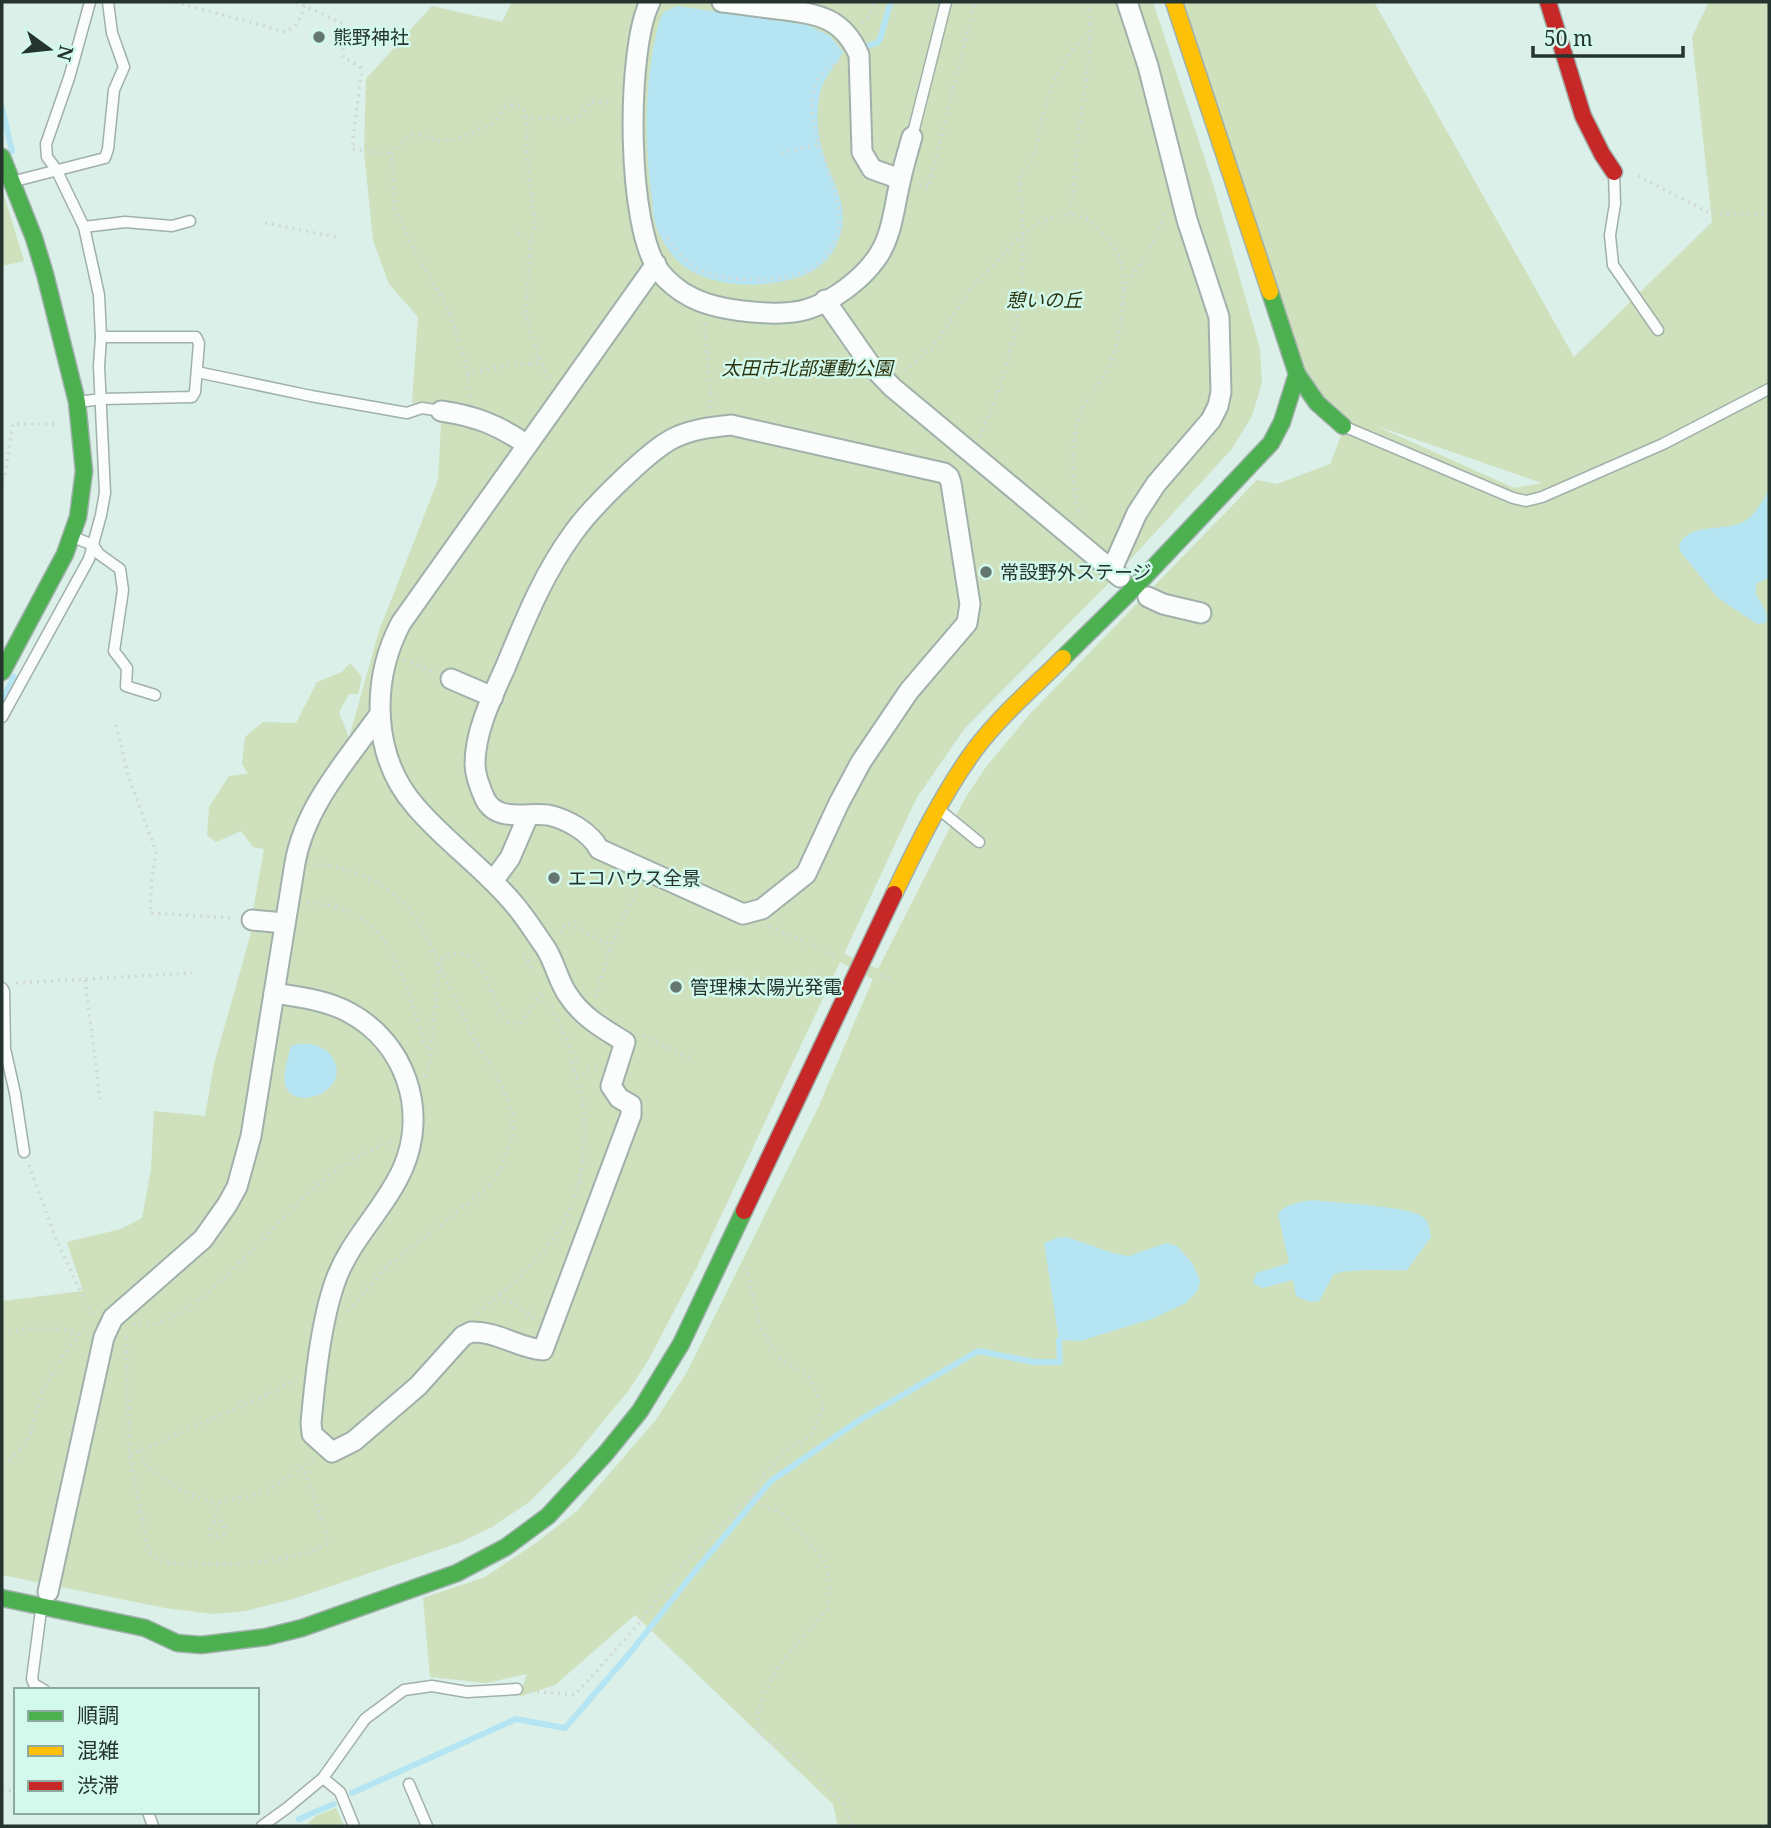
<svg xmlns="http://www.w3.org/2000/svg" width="1771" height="1828" font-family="'Noto Serif','Noto Sans JP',serif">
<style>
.green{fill:#cee0bc;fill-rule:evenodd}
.water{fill:#b5e5f2}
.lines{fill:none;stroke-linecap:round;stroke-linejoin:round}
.stream{stroke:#b5e5f2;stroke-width:6}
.lane-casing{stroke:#a0b0aa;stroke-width:13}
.street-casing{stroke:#a0b0aa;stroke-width:23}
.fast-casing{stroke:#a0b0aa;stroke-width:19}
.slow-casing{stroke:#a0b0aa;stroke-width:19}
.jam-casing{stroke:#a0b0aa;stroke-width:19}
.path{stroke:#d2d8d6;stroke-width:3.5;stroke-dasharray:2 5;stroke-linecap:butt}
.lane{stroke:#fafdfc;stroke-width:10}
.street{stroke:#fafdfc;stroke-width:19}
.fast{stroke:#4caf50;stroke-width:16}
.slow{stroke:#ffc107;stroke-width:16}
.jam{stroke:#c62828;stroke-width:16}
.poi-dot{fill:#657670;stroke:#d2f9eb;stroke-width:2.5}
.labels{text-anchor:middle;stroke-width:5;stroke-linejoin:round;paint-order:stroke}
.poi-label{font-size:19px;fill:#25342f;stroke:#d2f9eb;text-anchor:start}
.park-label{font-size:19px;font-style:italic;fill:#2d3410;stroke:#d2f9eb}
</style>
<rect width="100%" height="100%" fill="#dbf0e8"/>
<!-- green -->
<g class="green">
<path d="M512 2H1153L1213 184 1260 349 1262 383 1252 416 1231 450 1105 587 965 728 916 799 844 954 878 969 964 800 986 767 1030 714 1257 480 1277 484 1330 464 1341 436 1293 348 1182 2H1374L1574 357 1712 222 1692 37 1709 2H1769V1826H838L833 1804 635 1615 555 1685 519 1697 527 1674 486 1683 430 1677 423 1598 485 1577 536 1543 577 1511 655 1421 687 1372 818 1108 873 979 840 962 696 1269 649 1359 629 1390 573 1458 529 1502 492 1527 461 1542 293 1599 245 1611 214 1614 165 1608 2 1575V1301L83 1291 67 1242 121 1229 142 1218 151 1170 154 1111 205 1116 214 1064 251 933 253 911 264 849 253 847 241 831 216 842 207 835 209 807 229 776 248 774 242 764 245 737 263 722 296 723 317 682 342 672 350 663 362 677 358 694H349L339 712 349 738 379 631 438 480 442 405 412 403 418 317 389 284 373 240 364 151 366 79 432 6 502 22ZM1374 425 1542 483 1514 488Z"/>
<path d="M2 189 24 261 2 266Z"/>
<path d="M336 1808 344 1826H305L316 1816Z"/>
</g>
<!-- water -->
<g class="water">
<path d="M677 6 807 25 830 36 843 52C836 66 823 77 820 93 816 111 817 128 821 146 831 184 857 211 833 251 818 276 790 281 764 284 736 287 694 280 675 258 668 250 659 235 656 226 653 217 653 208 652 199 644 141 644 76 660 19L664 12Z"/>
<path d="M1769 490V578L1757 583C1750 600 1771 605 1766 623L1757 624 1718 598 1680 551 1679 545C1691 521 1724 533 1745 521 1755 515 1763 500 1769 490Z"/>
<path d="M298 1044C310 1043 324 1045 332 1057 353 1089 299 1111 287 1089 281 1079 288 1057 291 1046Z"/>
<path d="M1313 1200C1334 1203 1410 1206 1423 1217 1429 1222 1430 1229 1431 1237L1407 1270C1383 1271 1357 1268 1334 1274L1319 1301 1310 1302 1296 1296 1293 1280 1262 1288 1253 1283 1256 1273 1289 1263 1278 1214C1287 1203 1299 1202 1313 1200Z"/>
<path d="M1067 1237 1113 1253 1129 1256 1166 1243 1177 1246 1193 1264 1200 1281 1198 1290 1186 1303 1152 1319 1080 1341 1059 1340 1044 1243 1057 1238Z"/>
</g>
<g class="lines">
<!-- stream -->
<g class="stream">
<path d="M861 48 877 43 880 39 890 4"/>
<path d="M2 108 12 151"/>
<path d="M2 700 14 677"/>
<path d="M352 1793 516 1719 565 1728 629 1654 695 1571 771 1481 858 1421 978 1351 1034 1362H1060L1059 1340"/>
<path d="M299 1819 334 1804"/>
</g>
<!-- lane casing -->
<g class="lane-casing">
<g id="lane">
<path d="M912 137 946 2"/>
<path d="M1614 174 1615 204 1610 235 1613 265 1658 330"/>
<path d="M15 181 105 158 108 149 114 90 124 67 112 33 108 2"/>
<path d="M84 227 125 222 172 226 190 221"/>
<path d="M197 372 311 396 407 413 422 408 441 411"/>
<path d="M78 402 102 399 192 397 195 392 199 343 196 337H101"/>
<path d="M1343 426 1513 498 1526 501 1542 497 1663 444 1769 389"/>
<path d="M73 537 93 545 99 554 120 569 123 590 114 651 127 668 126 686 155 695"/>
<path d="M2 717 89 559 101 515 105 493 99 366 101 337 99 295 84 227 56 169 47 157 46 144 69 78 90 2"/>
<path d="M941 811 979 842"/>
<path d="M2 988 4 991 5 1049 15 1093 24 1152"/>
<path d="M41 1610 32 1679 34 1684 44 1690"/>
<path d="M323 1778 340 1792 354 1826"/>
<path d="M409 1784 427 1826"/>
<path d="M148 1812 153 1826"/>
<path d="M262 1826 287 1808 323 1778 365 1719 404 1690 432 1686 467 1692 517 1689"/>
</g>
</g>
<!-- street casing -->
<g class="street-casing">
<g id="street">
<path d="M650 2C626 49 626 230 660 272 667 281 679 291 689 296 715 311 779 318 808 309 833 301 861 280 876 259 893 236 894 205 901 178 904 164 908 151 912 137"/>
<path d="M722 2C741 4 759 7 778 9 816 14 842 16 859 55L862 152 872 169 900 179"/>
<path d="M825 300 869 363 892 387 1120 577"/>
<path d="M441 411C475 416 499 425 527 445"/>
<path d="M731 425 944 473 949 477 951 483 970 604 967 623 909 691 861 762 839 803 806 874 762 909 743 914 599 849C590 832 567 819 548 815 528 812 497 823 485 799 480 788 475 775 475 764 475 731 492 697 505 668 525 620 543 574 574 532 591 508 649 450 674 438 692 429 712 427 731 425Z"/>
<path d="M1112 569 1137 513 1156 484 1211 420 1218 406 1221 392 1219 317 1187 220 1148 66 1127 2"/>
<path d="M1148 597 1163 604 1201 613"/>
<path d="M451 679 493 697"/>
<path d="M493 881 510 858 528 816"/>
<path d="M252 920 285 923"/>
<path d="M274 993C299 997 327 1000 350 1013 405 1043 428 1110 403 1168 385 1209 350 1239 335 1282 321 1322 315 1379 311 1423L312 1434 332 1452 354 1441 418 1386 463 1336 471 1332C497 1331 518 1348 543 1350L631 1115V1105L619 1098 611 1086 625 1042C604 1029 582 1017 568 995 558 981 555 962 545 947 535 933 526 918 514 904 485 869 446 842 416 807 371 756 371 680 401 623L656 264"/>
<path d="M48 1592 104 1337 113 1318 203 1239 227 1205 237 1187 251 1136 295 863C305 806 347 760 380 714"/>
</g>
</g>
<!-- fast casing -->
<g class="fast-casing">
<g id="fast">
<path d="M2 157 34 238 45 274 77 402 84 471 78 517 65 554 2 672"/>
<path d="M1297 374 1317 403 1343 426"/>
<path d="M1063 658 1134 588 1271 443 1282 422 1297 374 1270 292"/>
<path d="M2 1598 145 1628 177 1643 201 1645 266 1637 302 1628 457 1573 506 1547 548 1516 606 1453 640 1411 681 1344 744 1211"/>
</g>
</g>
<!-- slow casing -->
<g class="slow-casing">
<g id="slow">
<path d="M1174 2 1270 292"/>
<path d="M894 894C917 846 944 791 976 748 1001 715 1034 687 1063 658"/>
</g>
</g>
<!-- jam casing -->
<g class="jam-casing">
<g id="jam">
<path d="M1548 2 1583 116 1602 154 1614 172"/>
<path d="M744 1211 894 894"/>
</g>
</g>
<!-- path -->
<g class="path">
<path d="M175 2 286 32 297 24 305 6"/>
<path d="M296 2 344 24 343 57 360 67 361 74 352 149 391 154"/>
<path d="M862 23 868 17 875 2"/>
<path d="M525 117 577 120 591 101 613 104"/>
<path d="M781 153 818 145"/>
<path d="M1638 176 1710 213 1769 214"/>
<path d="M919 184 929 187 975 2"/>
<path d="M1071 213C1074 184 1076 155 1080 126 1085 85 1093 44 1089 2"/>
<path d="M265 223 336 237"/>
<path d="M518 233 531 241"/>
<path d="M1023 234 1020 176 1034 157 1045 107 1056 77 1072 50 1090 33"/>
<path d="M668 237C673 249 686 262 696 268 721 283 786 284 811 269 823 262 831 250 837 237 856 191 769 93 841 61"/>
<path d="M1123 289C1141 265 1155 243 1165 214"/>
<path d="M705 323 711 409"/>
<path d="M904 371 926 352 931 351 969 290 1027 230C1050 217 1079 204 1099 229 1107 238 1117 248 1120 260 1129 287 1119 350 1105 375 1096 390 1082 404 1078 421 1070 450 1072 488 1080 517"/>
<path d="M467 375 506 365 531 364 540 361"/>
<path d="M470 396 465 360 448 309 411 244 395 208 391 154 414 133 441 141 458 139 490 125 506 107 514 105 523 108 527 125 526 147 535 226 531 241 525 314 540 361 551 380"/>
<path d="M979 437C1010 374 1025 306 1022 236"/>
<path d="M2 480H4L13 424H58"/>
<path d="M404 660 433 672"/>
<path d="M116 725 128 775 156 852 152 877 150 913 233 918"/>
<path d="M315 864 339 868 362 875 384 887 407 906 422 928 474 1039 498 1077 512 1113 513 1137 499 1173 480 1194 383 1270 348 1311"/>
<path d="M307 903C391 905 405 979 424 1044L430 1052"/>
<path d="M769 926 838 957"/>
<path d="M560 933 567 923 611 946"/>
<path d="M524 954 532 968"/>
<path d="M881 975 890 979"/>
<path d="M85 980 100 1099"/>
<path d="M16 983 192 973"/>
<path d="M595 998 611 946 638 888"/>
<path d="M551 1007 576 1059 572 1063 575 1075 581 1076 590 1068 596 1067"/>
<path d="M643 1036 691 1058"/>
<path d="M425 1076 428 1073 439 968 443 957C487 939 487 999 508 1022L519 1024 544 991"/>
<path d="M29 1165 55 1237 92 1316"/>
<path d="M499 1295 505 1302H513L535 1319"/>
<path d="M477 1313C539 1263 583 1223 584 1138 585 1117 584 1094 575 1075"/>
<path d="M133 1324C187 1339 277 1217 317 1185 339 1167 365 1151 392 1141"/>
<path d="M2 1335C28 1328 53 1324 79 1334"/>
<path d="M126 1337 130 1455 148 1549C150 1552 152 1555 155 1557 164 1565 180 1563 192 1563 230 1565 297 1564 329 1542L304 1468"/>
<path d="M140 1451 146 1464 170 1484 192 1495 217 1503 266 1492 314 1460"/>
<path d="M130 1455 269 1394 297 1379"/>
<path d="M2 1462 10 1460 27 1443 42 1392 62 1357 87 1324"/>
<path d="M753 1495 764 1507 779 1511 801 1532 825 1562 830 1584 827 1609 779 1665 766 1691 757 1713 760 1735 802 1762 844 1804 852 1826"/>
<path d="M214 1522 210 1525 211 1535 215 1537 224 1534V1525L221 1521 214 1522 217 1503"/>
<path d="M530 1691 575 1695 636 1627 687 1560 753 1495 761 1478 785 1451 813 1434 823 1406 809 1377 780 1358 761 1330 746 1265"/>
<path d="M2 1789 16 1792"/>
</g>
<!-- lane -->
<use href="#lane" class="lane"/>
<!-- street -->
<use href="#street" class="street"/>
<!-- fast -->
<use href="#fast" class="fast"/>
<!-- slow -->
<use href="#slow" class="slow"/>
<!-- jam -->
<use href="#jam" class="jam"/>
</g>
<!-- markers -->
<g class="poi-dot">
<circle cx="319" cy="37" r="7"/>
<circle cx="986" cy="572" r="7"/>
<circle cx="554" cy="878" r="7"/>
<circle cx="676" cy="987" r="7"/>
</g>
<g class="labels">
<!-- poi labels -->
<g class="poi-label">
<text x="333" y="44">熊野神社</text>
<text x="1000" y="579">常設野外ステージ</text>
<text x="568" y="885">エコハウス全景</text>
<text x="690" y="994">管理棟太陽光発電</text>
</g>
<!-- park labels -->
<g class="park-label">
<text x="1044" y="307">憩いの丘</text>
<text x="807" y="375">太田市北部運動公園</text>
</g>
</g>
<!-- border -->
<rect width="1771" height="1828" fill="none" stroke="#25342f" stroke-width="7"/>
<!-- legend -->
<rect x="14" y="1688" width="245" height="126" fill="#d2f9eb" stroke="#8daaa0" stroke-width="2"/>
<rect x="28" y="1711" width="35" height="10" fill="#4caf50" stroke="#8daaa0" stroke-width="2"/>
<text x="77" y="1723" font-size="21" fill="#25342f">順調</text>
<rect x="28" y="1746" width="35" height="10" fill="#ffc107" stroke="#8daaa0" stroke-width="2"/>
<text x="77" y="1758" font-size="21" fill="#25342f">混雑</text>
<rect x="28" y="1781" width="35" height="10" fill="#c62828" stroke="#8daaa0" stroke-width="2"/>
<text x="77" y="1793" font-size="21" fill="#25342f">渋滞</text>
<!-- north arrow -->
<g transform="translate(49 49) rotate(105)" stroke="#d2f9eb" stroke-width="5" paint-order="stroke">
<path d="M0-5L12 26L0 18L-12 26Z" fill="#25342f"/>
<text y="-10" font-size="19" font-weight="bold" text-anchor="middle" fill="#25342f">N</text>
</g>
<!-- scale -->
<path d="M1533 46v10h150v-10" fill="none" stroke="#25342f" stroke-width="3.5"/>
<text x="1544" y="46" font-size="21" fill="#25342f" stroke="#d2f9eb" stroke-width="5" paint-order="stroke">50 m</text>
</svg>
